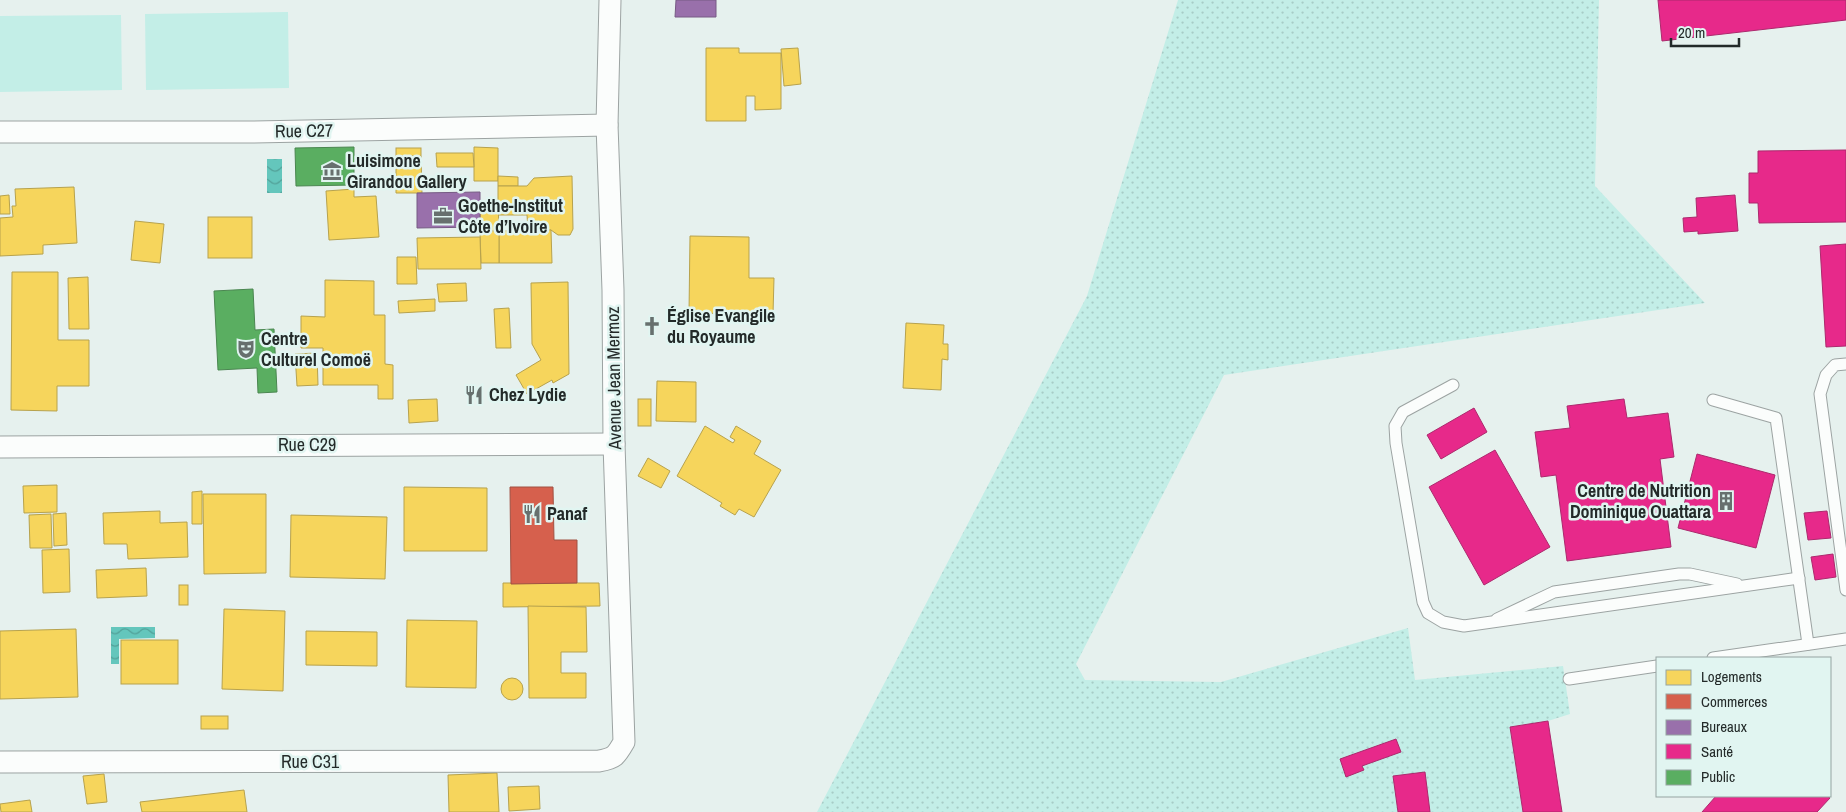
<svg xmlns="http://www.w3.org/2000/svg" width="1846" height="812" font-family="'Archivo Narrow',sans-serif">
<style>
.grass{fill:url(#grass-dots)}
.pitch{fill:#c3eee7}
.water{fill:url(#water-waves)}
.homes{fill:#f6d55c;stroke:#b7a24d}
.shops{fill:#d6604d;stroke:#a05042}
.offices{fill:#9970ab;stroke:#765b84}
.health{fill:#e7298a;stroke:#ac296d}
.public{fill:#5aae61;stroke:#4a8650}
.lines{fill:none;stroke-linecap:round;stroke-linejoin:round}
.lane-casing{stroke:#9ca3a2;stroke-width:13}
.street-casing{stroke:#9ca3a2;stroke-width:23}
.lane{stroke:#fbfdfc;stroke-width:11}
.street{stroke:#fbfdfc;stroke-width:21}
.labels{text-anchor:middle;stroke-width:5;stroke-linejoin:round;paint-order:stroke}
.street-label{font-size:18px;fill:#232a29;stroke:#e1f5f1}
.poi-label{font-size:18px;font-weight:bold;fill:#232a29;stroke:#e1f5f1;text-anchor:start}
</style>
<defs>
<pattern id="grass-dots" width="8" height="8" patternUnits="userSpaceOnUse" patternTransform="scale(1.25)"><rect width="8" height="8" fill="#c3eee7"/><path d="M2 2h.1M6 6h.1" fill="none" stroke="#a7ccc6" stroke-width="1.8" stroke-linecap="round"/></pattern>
<pattern id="water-waves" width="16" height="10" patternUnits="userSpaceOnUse" patternTransform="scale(1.25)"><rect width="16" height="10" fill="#64c6bc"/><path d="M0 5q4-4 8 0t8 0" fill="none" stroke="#52a199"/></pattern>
</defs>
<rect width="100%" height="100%" fill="#e6f1ee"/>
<!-- grass -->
<path class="grass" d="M1178 0H1599L1595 186 1705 303 1224 375 1076 664 1085 680 1221 682 1408 628 1415 680 1563 666 1570 714 1548 721 1510 727 1523 812H817L1087 296Z"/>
<!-- pitch -->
<g class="pitch">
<path d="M288 12 289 88 146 90 145 14Z"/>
<path d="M121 15 122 90 0 92V16Z"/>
</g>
<!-- water -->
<g class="water">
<rect x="267" y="159" width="15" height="34"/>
<path d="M111 627H155V638L119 639V664H111Z"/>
</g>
<!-- homes -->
<g class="homes">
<path d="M706 48H739V53H781V109L755 110V96H746V121H706Z"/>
<path d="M798 48 801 84 784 86 781 49Z"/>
<path d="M474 147 498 148V181H474Z"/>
<rect x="396" y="148" width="25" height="8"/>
<path d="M436 153H473L474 167H437Z"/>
<path d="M396 156H421L422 193H396Z"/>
<path d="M498 176 518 177V186H498Z"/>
<path d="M572 176 573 229 570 235H558L551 230H528L527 215H498V186H527L534 178Z"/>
<path d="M74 187 77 243 43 245V254L0 256V218L13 217 12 206H16L15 189Z"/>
<path d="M354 189V197L376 196 379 237 329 240 326 191Z"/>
<path d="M9 195 10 214H0V196Z"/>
<path d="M480 201H498L499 231H480Z"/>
<rect x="208" y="217" width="44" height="41"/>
<path d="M135 221 164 224 160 263 131 260Z"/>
<path d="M551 230 552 263H499V231Z"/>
<path d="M480 231H499V263H481Z"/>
<path d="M690 236 749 237V278H774L773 314 689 313Z"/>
<path d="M480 237 481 269H418L417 238Z"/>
<path d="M397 257H416L417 284H397Z"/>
<path d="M12 272H58V340H89V386H57V411L11 410Z"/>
<path d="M88 277 89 329H69L68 278Z"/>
<path d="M325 280 374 281V315H385V364L393 365V399H378V385H323V348H301V316L325 317Z"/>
<path d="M568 282 569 374 553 383 552 380 527 394 516 375 541 360 532 344 531 283Z"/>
<path d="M466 283 467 301 439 302 437 284Z"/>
<path d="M435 299V311L399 313 398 301Z"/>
<path d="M509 308 511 348H496L494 309Z"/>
<path d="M906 323 944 325 943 344H948V360L942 359 941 390 903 388Z"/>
<path d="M317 353 318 385 297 386 295 354Z"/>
<path d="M657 381 696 382V422L656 421Z"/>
<path d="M437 399 438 421 409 423 408 400Z"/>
<rect x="638" y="399" width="13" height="27"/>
<path d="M705 426 733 443 735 440 730 437 736 426 761 441 754 454 781 470 754 517 739 509 735 515 720 506 722 503 677 476Z"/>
<path d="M648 458 670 471 661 488 638 476Z"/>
<path d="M57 485V512L24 513 23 486Z"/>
<path d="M404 487 487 488V551H404Z"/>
<path d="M202 491V524H192V492Z"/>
<path d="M203 494H266V573L204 574Z"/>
<path d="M160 511V523L187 522 188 557 128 559 127 544H104L103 513Z"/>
<path d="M66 513 67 545 54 546 53 514Z"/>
<path d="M51 514 52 548H30L29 515Z"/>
<path d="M291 515 387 517 385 579 290 577Z"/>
<path d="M69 549 70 592 43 593 42 550Z"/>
<path d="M146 568 147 596 97 598 96 570Z"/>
<path d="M503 583H599L600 606 503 607Z"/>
<rect x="179" y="585" width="9" height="20"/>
<path d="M528 606 586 607 587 652H561V673H586V698H529Z"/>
<path d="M224 609 285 611 283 691 222 689Z"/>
<path d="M407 620 477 621 476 688 406 687Z"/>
<path d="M76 629 78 697 0 699V631Z"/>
<path d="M306 631 377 632V666L306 665Z"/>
<rect x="121" y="640" width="57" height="44"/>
<circle cx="512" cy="689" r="11"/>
<rect x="201" y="716" width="27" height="13"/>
<path d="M497 773 499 812H449L448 775Z"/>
<path d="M104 774 107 802 87 804 83 776Z"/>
<path d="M539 786 540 809 509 811 508 787Z"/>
<path d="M244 790 247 812H142L140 802Z"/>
<path d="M30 800 32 812H1L0 804Z"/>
</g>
<!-- shops -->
<path class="shops" d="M510 487H553L554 540H577V583L511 584Z"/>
<!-- offices -->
<g class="offices">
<path d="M676 0H716V17H675Z"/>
<path d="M480 192V227L417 228V193Z"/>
</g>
<!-- health -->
<g class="health">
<path d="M1658 0H1846V20L1662 41Z"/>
<path d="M1846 150V222L1759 223 1758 203H1749V173H1758V151Z"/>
<path d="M1735 195 1738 231 1698 234V231L1684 232 1683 218 1697 217 1696 198Z"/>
<path d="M1846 244V346L1826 347 1820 246Z"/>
<path d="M1624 399 1627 418 1668 413 1674 457 1660 459 1671 547 1567 561 1556 475 1541 477 1535 432 1570 428 1567 406Z"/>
<path d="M1474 408 1487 432 1441 459 1427 435Z"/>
<path d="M1495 450 1550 547 1484 585 1429 487Z"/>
<path d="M1697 454 1775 475 1756 548 1678 528Z"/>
<path d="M1827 511 1831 538 1808 540 1804 513Z"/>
<path d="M1833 554 1836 577 1815 580 1811 557Z"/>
<path d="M1548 721 1562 812H1523L1510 727Z"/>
<path d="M1396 739 1401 752 1362 766 1364 770 1346 777 1340 759Z"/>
<path d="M1425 772 1430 812H1398L1393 776Z"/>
<path d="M1716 796H1827L1830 798 1817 812H1702Z"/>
</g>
<!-- public -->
<g class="public">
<path d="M354 147V185L296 186 295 148Z"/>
<path d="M253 289 255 330 274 329 277 392 258 393 257 368 218 370 214 291Z"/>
</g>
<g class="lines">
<!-- lane casing -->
<g class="lane-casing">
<g id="lane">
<path d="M1846 364 1835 365 1826 375 1820 394 1846 590"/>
<path d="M1453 385 1403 412 1395 426 1396 443 1423 602 1428 613 1443 622 1464 626 1799 578"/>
<path d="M1713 400 1776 418 1808 644"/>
<path d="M1497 619 1554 592 1679 574H1690L1737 584"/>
<path d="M1713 658 1846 639"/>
<path d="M1569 679 1657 666"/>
</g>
</g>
<!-- street casing -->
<g class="street-casing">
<g id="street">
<path d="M0 132H251L607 125"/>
<path d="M0 447 614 444"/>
<path d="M0 762 599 761C615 758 616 756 624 742L614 444 613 290 607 125 610 0"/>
</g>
</g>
<!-- lane -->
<use href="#lane" class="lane"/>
<!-- street -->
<use href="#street" class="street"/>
</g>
<!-- icons -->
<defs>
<g id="museum-bare" transform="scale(1.5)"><path d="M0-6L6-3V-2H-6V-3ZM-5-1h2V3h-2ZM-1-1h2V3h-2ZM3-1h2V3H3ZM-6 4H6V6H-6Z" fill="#67706e" stroke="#e1f5f1" stroke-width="2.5" paint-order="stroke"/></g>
<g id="office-bare" transform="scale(1.5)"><path d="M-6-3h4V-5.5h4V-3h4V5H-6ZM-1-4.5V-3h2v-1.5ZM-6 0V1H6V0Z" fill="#67706e" stroke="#e1f5f1" stroke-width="2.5" paint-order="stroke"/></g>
<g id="church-bare" transform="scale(1.5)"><path d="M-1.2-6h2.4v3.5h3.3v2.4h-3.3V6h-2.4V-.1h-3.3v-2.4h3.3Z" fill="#67706e" stroke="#e1f5f1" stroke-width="2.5" paint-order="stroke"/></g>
<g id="theatre-bare" transform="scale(1.5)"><path d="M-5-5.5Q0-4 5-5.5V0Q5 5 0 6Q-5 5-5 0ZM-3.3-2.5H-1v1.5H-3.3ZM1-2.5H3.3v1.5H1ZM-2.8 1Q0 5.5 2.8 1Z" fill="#67706e" stroke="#e1f5f1" stroke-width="2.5" paint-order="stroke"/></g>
<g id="restaurant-bare" transform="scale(1.5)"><path d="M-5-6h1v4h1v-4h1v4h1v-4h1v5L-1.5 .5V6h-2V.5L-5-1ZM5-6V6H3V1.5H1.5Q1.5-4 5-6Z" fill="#67706e" stroke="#e1f5f1" stroke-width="2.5" paint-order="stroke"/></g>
<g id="building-bare" transform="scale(1.5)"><path d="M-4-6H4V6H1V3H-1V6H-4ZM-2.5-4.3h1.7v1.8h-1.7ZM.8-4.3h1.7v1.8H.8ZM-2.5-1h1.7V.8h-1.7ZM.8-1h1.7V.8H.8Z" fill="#67706e" stroke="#e1f5f1" stroke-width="2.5" paint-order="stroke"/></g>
</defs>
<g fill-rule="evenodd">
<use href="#museum-bare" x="332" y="171"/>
<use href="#office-bare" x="443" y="216"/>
<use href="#church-bare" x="652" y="326"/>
<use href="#theatre-bare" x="246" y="349"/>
<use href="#restaurant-bare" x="474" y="395"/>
<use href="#building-bare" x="1726" y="501"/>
<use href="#restaurant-bare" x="532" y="514"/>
</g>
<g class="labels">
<!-- street labels -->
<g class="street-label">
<text transform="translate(304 131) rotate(-1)" y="6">Rue C27</text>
<text transform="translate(614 378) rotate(-91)" y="6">Avenue Jean Mermoz</text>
<text x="307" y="451">Rue C29</text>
<text x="310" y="768">Rue C31</text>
</g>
<!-- poi labels -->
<g class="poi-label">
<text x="347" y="167">Luisimone<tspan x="347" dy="21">Girandou Gallery</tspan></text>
<text x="458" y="212">Goethe-Institut<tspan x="458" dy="21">Côte d’Ivoire</tspan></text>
<text x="667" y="322">Église Evangile<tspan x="667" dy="21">du Royaume</tspan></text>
<text x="261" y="345">Centre<tspan x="261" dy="21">Culturel Comoë</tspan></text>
<text x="489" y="401">Chez Lydie</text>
<text x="1711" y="497" text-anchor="end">Centre de Nutrition<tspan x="1711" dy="21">Dominique Ouattara</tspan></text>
<text x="547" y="520">Panaf</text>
</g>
</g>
<!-- legend -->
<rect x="1656" y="657" width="175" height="140" fill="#e1f5f1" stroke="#95a4a1"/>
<rect x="1666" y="670" width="25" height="15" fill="#f6d55c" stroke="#95a4a1"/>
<text x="1701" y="682" font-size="15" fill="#232a29">Logements</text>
<rect x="1666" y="694" width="25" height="15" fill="#d6604d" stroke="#95a4a1"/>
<text x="1701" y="707" font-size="15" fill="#232a29">Commerces</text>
<rect x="1666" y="720" width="25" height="15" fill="#9970ab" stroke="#95a4a1"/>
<text x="1701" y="732" font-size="15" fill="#232a29">Bureaux</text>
<rect x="1666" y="744" width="25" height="15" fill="#e7298a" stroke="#95a4a1"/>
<text x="1701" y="757" font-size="15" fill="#232a29">Santé</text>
<rect x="1666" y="770" width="25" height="15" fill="#5aae61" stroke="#95a4a1"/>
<text x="1701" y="782" font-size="15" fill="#232a29">Public</text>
<!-- scale -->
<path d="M1671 38v8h68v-8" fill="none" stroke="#232a29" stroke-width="2.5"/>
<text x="1678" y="38" font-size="15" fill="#232a29" stroke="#e1f5f1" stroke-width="4" paint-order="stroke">20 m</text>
</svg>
